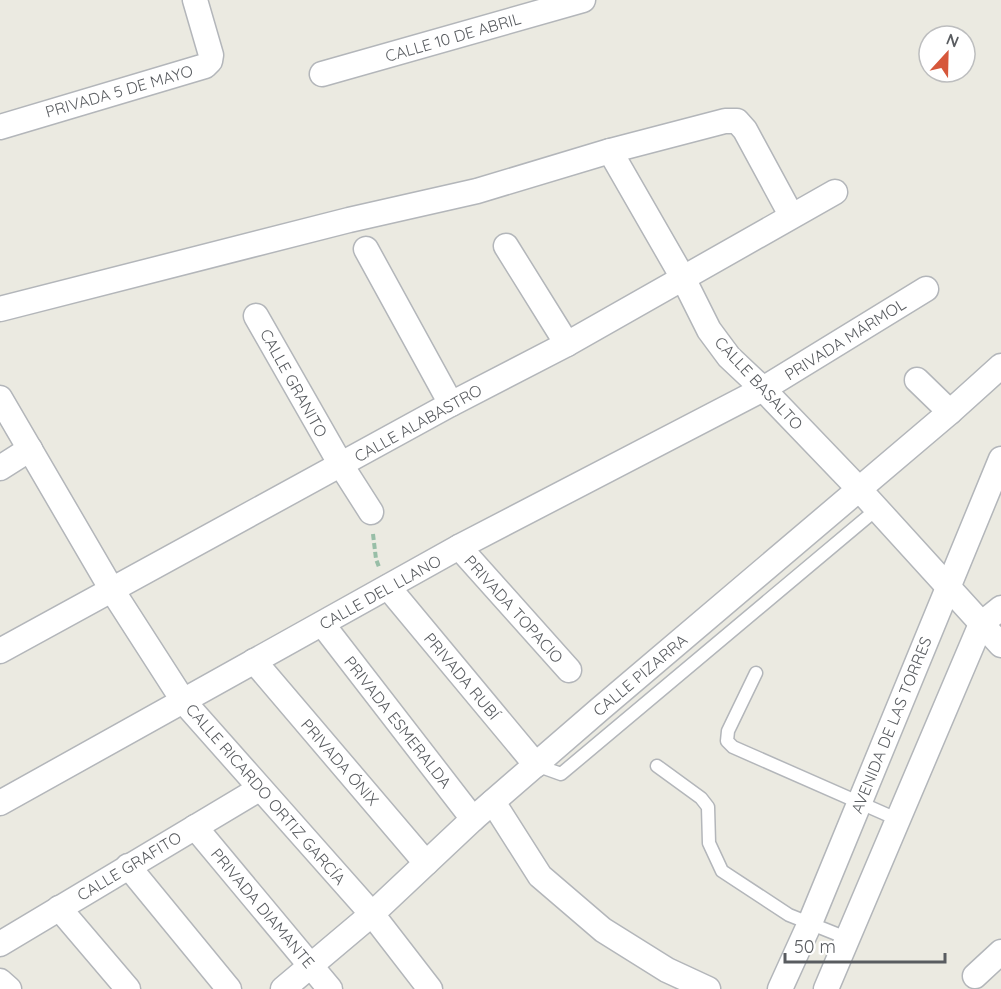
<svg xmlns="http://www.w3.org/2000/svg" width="1001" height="989" font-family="Quicksand,sans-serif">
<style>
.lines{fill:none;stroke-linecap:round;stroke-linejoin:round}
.lane-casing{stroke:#b3b6ba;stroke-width:15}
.street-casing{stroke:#b3b6ba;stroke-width:27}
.path{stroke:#98bea7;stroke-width:4;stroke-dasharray:6 3;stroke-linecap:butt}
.lane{stroke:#fff;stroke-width:12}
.street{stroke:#fff;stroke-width:24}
.labels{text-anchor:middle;stroke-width:6;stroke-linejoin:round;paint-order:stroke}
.street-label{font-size:16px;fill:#595c60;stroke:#fff}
</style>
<rect width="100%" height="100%" fill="#ebeae1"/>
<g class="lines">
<!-- lane casing -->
<g class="lane-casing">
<g id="lane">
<path d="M756 673 728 731 727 741 733 747 899 820"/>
<path d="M536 765 561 774 877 509"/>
<path d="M657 766 701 798 708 807 709 843 722 871 789 915 849 939"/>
</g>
</g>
<!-- street casing -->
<g class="street-casing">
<g id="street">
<path d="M322 74 583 0"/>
<path d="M0 127 205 66 210 61 211 55 195 0"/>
<path d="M610 151 683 278 709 330 729 357 763 389 859 489 1001 645"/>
<path d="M506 246 567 344"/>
<path d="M366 249 451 404"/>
<path d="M0 309 349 220 477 191 610 151 725 121H737L745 130 791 215"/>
<path d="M256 316 341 465 371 512"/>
<path d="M917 380 950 412"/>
<path d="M0 398 112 590 184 702 372 914 430 989"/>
<path d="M0 468 30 449"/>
<path d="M459 547 569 670"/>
<path d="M388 587 536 765"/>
<path d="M323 625 473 819"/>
<path d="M0 651 451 404 567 344 835 192"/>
<path d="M254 661 426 863"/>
<path d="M493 802 540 876 603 930 667 970 708 989"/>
<path d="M0 803 459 547 763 389 926 289"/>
<path d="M195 827 330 989"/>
<path d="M128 866 229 989"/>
<path d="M59 908 128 989"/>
<path d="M0 944 259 789"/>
<path d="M975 976 1001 952"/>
<path d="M0 981 9 989"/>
<path d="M283 989 372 914 473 819 600 709 950 412 1001 366"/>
<path d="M780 989 810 923 1001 459"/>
<path d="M826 989 981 624 1001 608"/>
</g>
</g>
<!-- path -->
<path class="path" d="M373 534 376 559 379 567"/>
<!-- lane -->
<use href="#lane" class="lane"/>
<!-- street -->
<use href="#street" class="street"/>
</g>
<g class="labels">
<!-- street labels -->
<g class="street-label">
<text transform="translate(453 37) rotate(-16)" y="6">CALLE 10 DE ABRIL</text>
<text transform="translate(119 91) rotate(-16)" y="6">PRIVADA 5 DE MAYO</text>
<text transform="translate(845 339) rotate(-32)" y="6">PRIVADA MÁRMOL</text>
<text transform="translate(294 383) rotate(61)" y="6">CALLE GRANITO</text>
<text transform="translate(759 383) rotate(47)" y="6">CALLE BASALTO</text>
<text transform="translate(418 423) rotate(-29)" y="6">CALLE ALABASTRO</text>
<text transform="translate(380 592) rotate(-29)" y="6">CALLE DEL LLANO</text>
<text transform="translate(514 609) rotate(48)" y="6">PRIVADA TOPACIO</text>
<text transform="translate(640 675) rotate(-40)" y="6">CALLE PIZARRA</text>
<text transform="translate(462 676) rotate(50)" y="6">PRIVADA RUBÍ</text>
<text transform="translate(398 722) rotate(52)" y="6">PRIVADA ESMERALDA</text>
<text transform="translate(891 725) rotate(-68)" y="6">AVENIDA DE LAS TORRES</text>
<text transform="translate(340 762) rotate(49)" y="6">PRIVADA ÓNIX</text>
<text transform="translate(266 794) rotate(49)" y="6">CALLE RICARDO ORTIZ GARCÍA</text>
<text transform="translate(129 866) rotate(-31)" y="6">CALLE GRAFITO</text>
<text transform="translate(263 908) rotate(50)" y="6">PRIVADA DIAMANTE</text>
</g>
</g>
<!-- north arrow -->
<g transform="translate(947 54) rotate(22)"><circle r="28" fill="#ffffff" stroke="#bdbebf" stroke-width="1.5"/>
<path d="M0-4.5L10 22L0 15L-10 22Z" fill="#d6573b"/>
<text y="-9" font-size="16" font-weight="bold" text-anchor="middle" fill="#595c60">N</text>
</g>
<!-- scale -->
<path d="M785 953v9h160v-9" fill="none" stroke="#595c60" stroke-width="3"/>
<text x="794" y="953" font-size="18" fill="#595c60" stroke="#ffffff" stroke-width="4.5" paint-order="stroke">50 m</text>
</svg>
